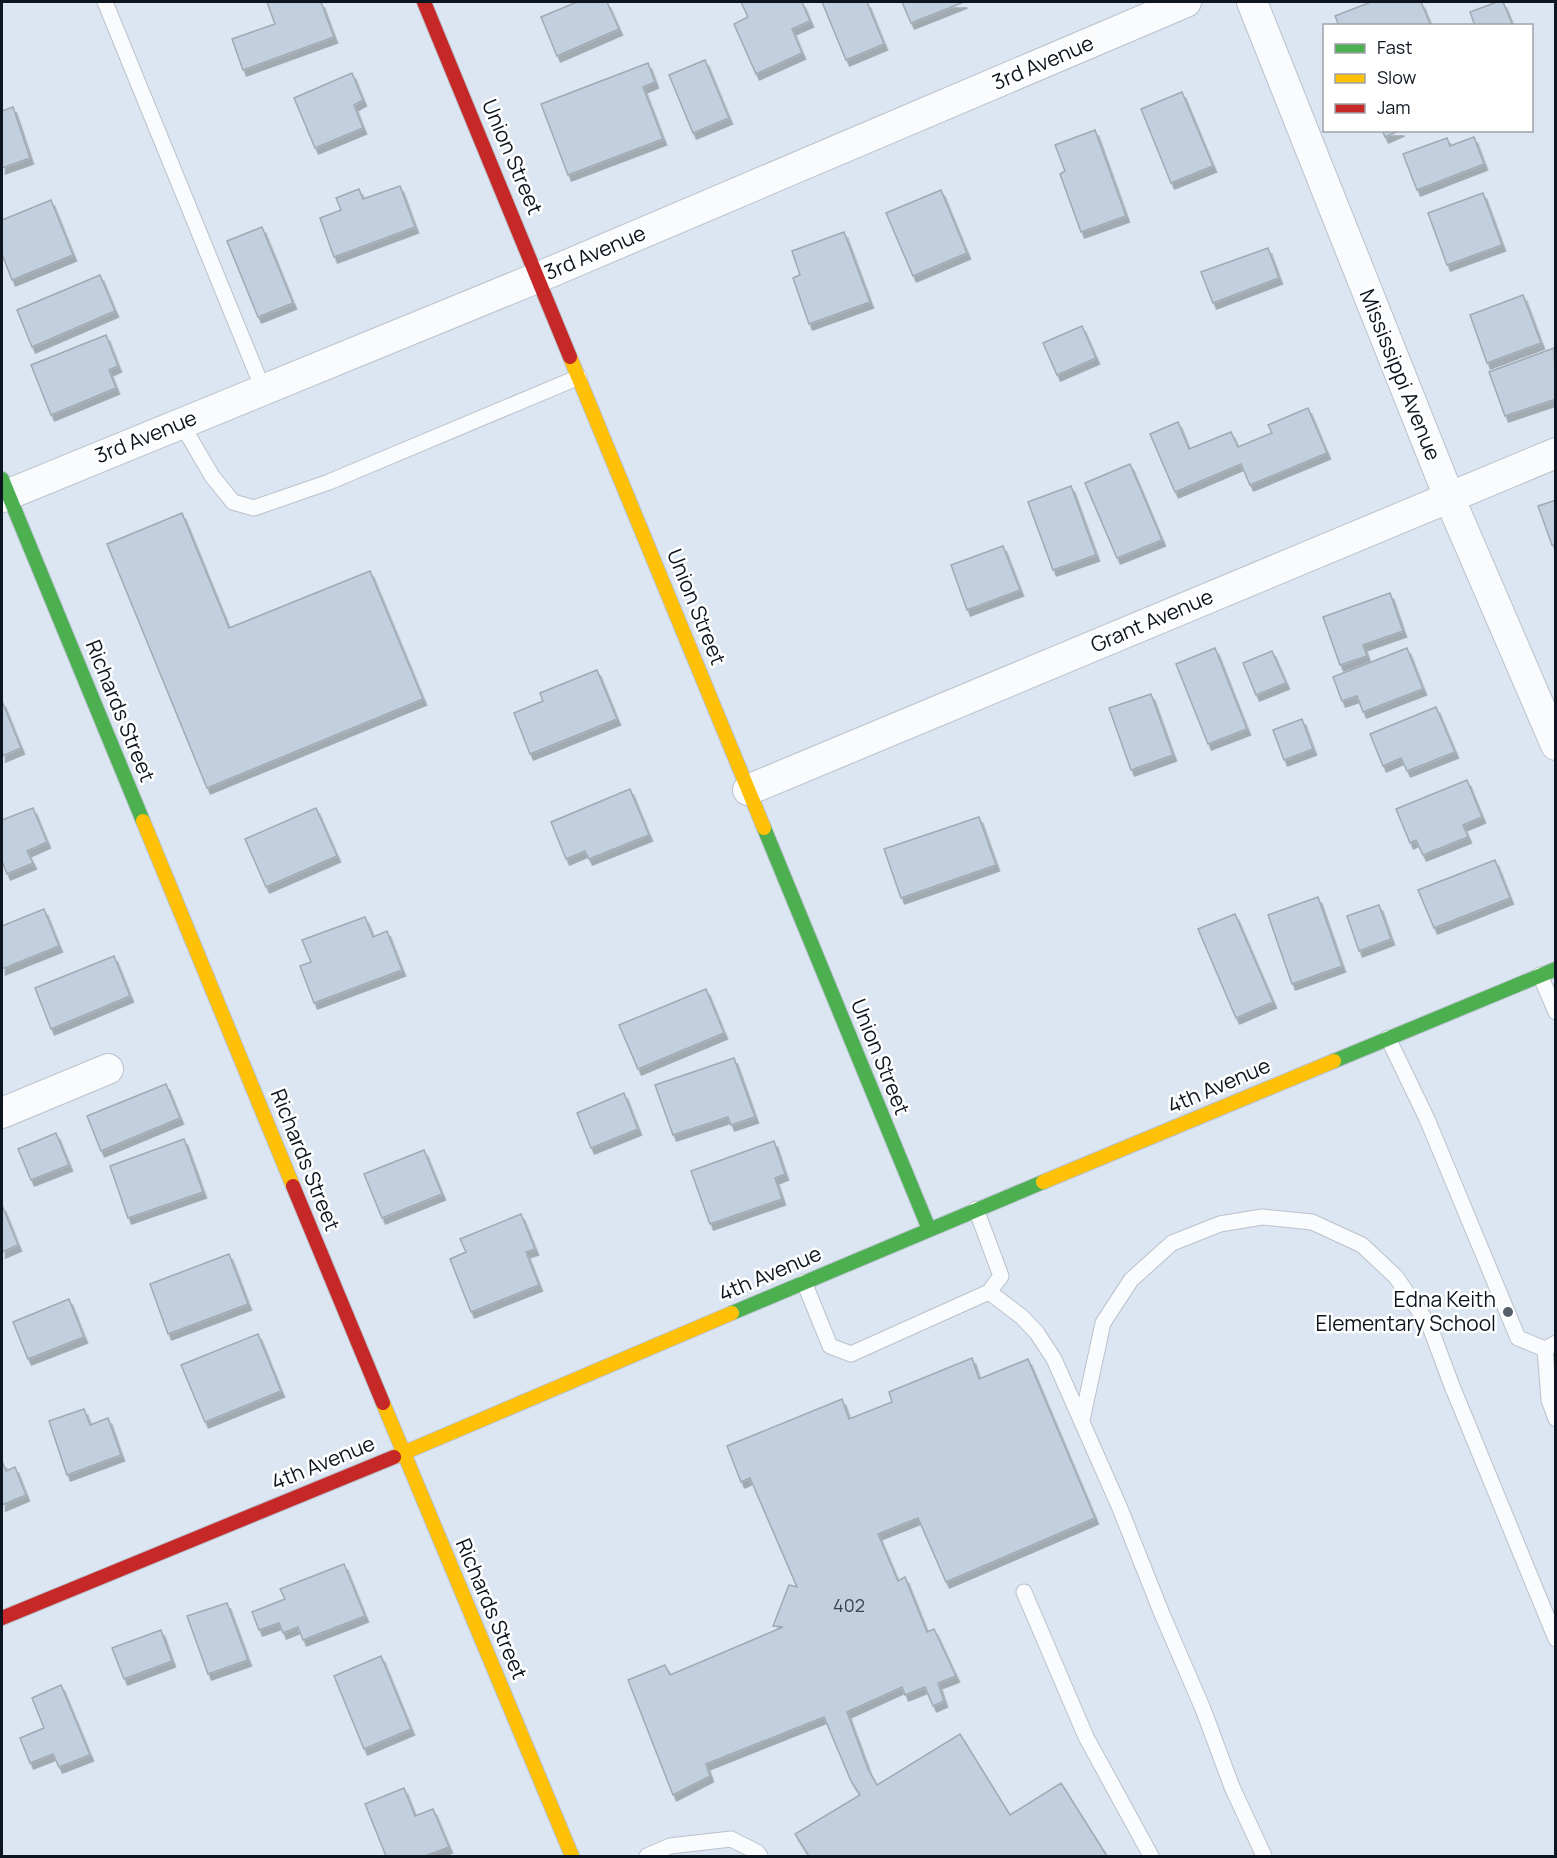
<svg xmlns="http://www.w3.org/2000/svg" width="1557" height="1858" font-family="Manrope,sans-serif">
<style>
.building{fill:#c2cfde;stroke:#a0aab3;stroke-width:1.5;filter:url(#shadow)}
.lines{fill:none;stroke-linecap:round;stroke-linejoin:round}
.lane-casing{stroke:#b9c2cd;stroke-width:17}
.street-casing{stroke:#b9c2cd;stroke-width:32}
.fast-casing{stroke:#b9c2cd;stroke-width:16}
.slow-casing{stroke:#b9c2cd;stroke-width:16}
.jam-casing{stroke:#b9c2cd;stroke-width:16}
.lane{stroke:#fafbfd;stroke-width:15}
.street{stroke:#fafbfd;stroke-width:30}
.fast{stroke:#4caf50;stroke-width:14}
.slow{stroke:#ffc107;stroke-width:14}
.jam{stroke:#c62828;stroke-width:14}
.poi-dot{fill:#555f6a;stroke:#fff;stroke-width:2}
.labels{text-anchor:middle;stroke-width:5;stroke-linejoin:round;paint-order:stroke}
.number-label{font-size:18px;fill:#3b4550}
.street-label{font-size:21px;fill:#0d1620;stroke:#fff}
.poi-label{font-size:21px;fill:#0d1620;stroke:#fff;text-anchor:end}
</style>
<defs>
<filter id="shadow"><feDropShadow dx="3.5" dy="6" stdDeviation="0" flood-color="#0004"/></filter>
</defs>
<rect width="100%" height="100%" fill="#dbe6f2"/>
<!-- building -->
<g class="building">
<path d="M267 2H321L334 37 243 70 232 39 275 24Z"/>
<path d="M577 2H607L619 29 557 56 541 17Z"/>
<path d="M741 2H802L810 21 792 29 802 53 756 74 734 24 748 17Z"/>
<path d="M822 2H867L884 44 846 60Z"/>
<path d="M902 2H964L911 23Z"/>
<path d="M1371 2H1421L1431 26H1339L1335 16Z"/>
<path d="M1497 2H1503L1513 26H1475L1470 12Z"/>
<path d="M705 60 729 118 693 133 669 75Z"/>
<path d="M648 63 655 82 643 87 663 139 568 175 541 104Z"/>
<path d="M352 73 363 100 354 105 363 128 315 148 294 98Z"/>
<path d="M1182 92 1213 166 1171 183 1141 109Z"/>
<path d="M13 107 30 158 2 168V111Z"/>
<path d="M1095 130 1126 216 1081 232 1060 174 1065 171 1055 145Z"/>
<path d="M1382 130H1401L1385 137Z"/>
<path d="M1474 137 1484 164 1417 190 1403 154 1447 138 1450 146Z"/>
<path d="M400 186 415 227 334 257 320 218 341 210 336 198 359 189 363 199Z"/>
<path d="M941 190 967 253 913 276 886 213Z"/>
<path d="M1483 193 1502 245 1447 265 1428 213Z"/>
<path d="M51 200 73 255 12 280 2 254V220Z"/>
<path d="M262 227 293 303 258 317 227 241Z"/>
<path d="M844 232 870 302 809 324 793 278 800 275 792 251Z"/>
<path d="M1268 248 1279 278 1213 303 1201 272Z"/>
<path d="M100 275 115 311 32 347 17 310Z"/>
<path d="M1523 295 1541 343 1487 363 1470 315Z"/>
<path d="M1082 326 1096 358 1057 375 1043 343Z"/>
<path d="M106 335 118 366 109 370 116 388 51 415 31 365Z"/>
<path d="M1554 348 1556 399 1505 416 1489 372Z"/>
<path d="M1308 408 1327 453 1250 485 1241 464 1175 492 1150 434 1178 422 1189 449 1231 432 1238 447 1272 433 1268 425Z"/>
<path d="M1130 464 1162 540 1117 558 1085 483Z"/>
<path d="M1071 486 1096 555 1053 570 1028 502Z"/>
<path d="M1556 500V544L1552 545 1538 506Z"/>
<path d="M182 513 229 628 370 571 423 699 207 788 107 544Z"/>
<path d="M1003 546 1020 590 967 610 951 565Z"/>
<path d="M1390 593 1403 631 1363 645 1367 656 1340 665 1323 617Z"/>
<path d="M1215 648 1247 729 1208 744 1176 664Z"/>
<path d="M1407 648 1423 689 1363 712 1357 696 1342 701 1333 677Z"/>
<path d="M1272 651 1286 683 1256 695 1243 663Z"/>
<path d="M597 670 617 719 530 754 514 713 543 701 540 693Z"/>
<path d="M1151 694 1173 755 1131 770 1109 708Z"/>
<path d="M2 701 21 748 2 756Z"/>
<path d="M1436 707 1455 752 1407 771 1401 758 1383 766 1370 734Z"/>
<path d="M1302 719 1313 749 1284 760 1273 730Z"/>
<path d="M1467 780 1482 817 1463 825 1468 837 1423 855 1416 840 1410 843 1396 809Z"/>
<path d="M630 789 649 835 589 859 585 851 566 859 551 822Z"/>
<path d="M33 808 47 842 27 851 33 863 7 874 2 861V820Z"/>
<path d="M316 808 337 856 266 887 245 839Z"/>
<path d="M979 817 996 865 901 898 884 849Z"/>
<path d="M1495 860 1510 898 1434 928 1418 890Z"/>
<path d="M1318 897 1342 966 1292 984 1268 915Z"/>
<path d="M1379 905 1391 939 1359 951 1347 916Z"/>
<path d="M44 909 59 946 2 969V926Z"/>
<path d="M1235 914 1273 1002 1236 1018 1198 929Z"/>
<path d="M365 917 373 937 387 931 402 970 314 1003 300 966 311 962 302 940Z"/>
<path d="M114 956 130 996 51 1029 35 988Z"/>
<path d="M706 989 724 1033 638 1069 619 1025Z"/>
<path d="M734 1058 755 1117 731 1125 728 1117 673 1135 655 1085Z"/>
<path d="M166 1084 180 1118 101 1151 87 1116Z"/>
<path d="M624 1093 638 1129 591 1148 577 1113Z"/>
<path d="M56 1133 69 1165 31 1180 18 1149Z"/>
<path d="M184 1139 203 1192 128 1218 110 1166Z"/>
<path d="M774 1141 785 1174 775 1178 782 1199 710 1224 691 1171Z"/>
<path d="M424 1150 442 1194 382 1218 364 1174Z"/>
<path d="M2 1205 18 1245 2 1252Z"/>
<path d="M521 1214 535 1249 526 1252 539 1285 471 1312 450 1259 466 1252 460 1239Z"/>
<path d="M229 1254 248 1304 168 1334 150 1284Z"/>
<path d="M69 1299 84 1337 28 1359 13 1322Z"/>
<path d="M258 1334 281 1391 205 1422 181 1365Z"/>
<path d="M972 1358 979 1379 1028 1359 1095 1518 946 1582 918 1518 878 1534 898 1581 905 1577 927 1632 934 1629 956 1676 938 1683 944 1701 933 1706 925 1687 905 1695 902 1687 847 1712 868 1769 877 1785 960 1734 1010 1815 1061 1783 1107 1856H809L795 1834 860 1795 851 1781 824 1717 706 1764 710 1776 673 1795 628 1680 665 1665 670 1675 783 1627 773 1626 789 1585 797 1587 750 1478 741 1482 727 1446 842 1399 849 1419 892 1402 889 1392Z"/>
<path d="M84 1409 90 1425 108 1418 121 1455 67 1475 49 1421Z"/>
<path d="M2 1461 6 1471 15 1467 26 1495 2 1505Z"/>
<path d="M344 1564 365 1616 303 1640 298 1627 283 1633 279 1623 259 1630 252 1612 285 1599 280 1589Z"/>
<path d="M227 1603 248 1660 208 1674 187 1616Z"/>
<path d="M161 1630 172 1661 124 1679 112 1648Z"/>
<path d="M381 1656 411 1729 364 1749 334 1676Z"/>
<path d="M61 1685 90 1755 59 1767 53 1754 30 1763 20 1738 44 1728 32 1698Z"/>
<path d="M404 1788 415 1816 433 1809 449 1847 425 1856H386L365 1804Z"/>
</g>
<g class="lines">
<!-- lane casing -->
<g class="lane-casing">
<g id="lane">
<path d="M105 2 263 389"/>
<path d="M181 423 212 476 233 502 254 508 329 482 579 377"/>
<path d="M1540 975 1556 1012"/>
<path d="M1388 1038 1427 1119 1518 1338 1545 1349 1556 1343"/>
<path d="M804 1282 830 1346 851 1354 989 1292 1001 1276 976 1209"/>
<path d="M989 1292 1022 1317 1037 1333 1054 1359 1119 1506 1162 1614 1203 1709 1232 1787 1264 1856"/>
<path d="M1545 1349 1549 1400 1556 1419"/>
<path d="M1082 1420 1103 1323 1131 1280 1172 1243 1220 1224 1262 1217 1312 1222 1362 1245 1396 1277 1430 1327 1452 1386 1556 1639"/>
<path d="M1024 1592 1086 1737 1151 1856"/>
<path d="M647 1856 670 1846 731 1839 757 1852 760 1856"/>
</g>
</g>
<!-- street casing -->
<g class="street-casing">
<g id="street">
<path d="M1252 2 1449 497 1556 745"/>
<path d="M2 497 539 277 1186 2"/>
<path d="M748 790 1556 453"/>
<path d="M2 1113 108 1069"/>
</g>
</g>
<!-- fast casing -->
<g class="fast-casing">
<g id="fast">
<path d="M2 479 143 821"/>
<path d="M764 828 929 1229"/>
<path d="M1334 1061 1556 969"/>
<path d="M732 1313 1043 1182"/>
</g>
</g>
<!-- slow casing -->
<g class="slow-casing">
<g id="slow">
<path d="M570 357 764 828"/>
<path d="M143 821 293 1186"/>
<path d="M1043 1182 1334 1061"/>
<path d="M383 1403 572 1856"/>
<path d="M394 1457 732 1313"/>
</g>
</g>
<!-- jam casing -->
<g class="jam-casing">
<g id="jam">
<path d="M424 2 570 357"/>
<path d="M293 1186 383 1403"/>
<path d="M2 1618 394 1457"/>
</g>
</g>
<!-- lane -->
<use href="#lane" class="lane"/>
<!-- street -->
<use href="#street" class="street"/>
<!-- fast -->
<use href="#fast" class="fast"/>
<!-- slow -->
<use href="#slow" class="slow"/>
<!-- jam -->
<use href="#jam" class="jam"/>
</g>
<!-- markers -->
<circle class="poi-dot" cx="1508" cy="1312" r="6"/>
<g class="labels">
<!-- number labels -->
<g class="number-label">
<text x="849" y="1612">402</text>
</g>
<!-- street labels -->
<g class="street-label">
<text transform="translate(1043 63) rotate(-23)" y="7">3rd Avenue</text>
<text transform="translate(512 157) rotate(67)" y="7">Union Street</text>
<text transform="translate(595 253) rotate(-23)" y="7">3rd Avenue</text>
<text transform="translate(1400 375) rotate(68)" y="7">Mississippi Avenue</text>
<text transform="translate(146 437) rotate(-22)" y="7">3rd Avenue</text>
<text transform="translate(696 607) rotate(68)" y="7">Union Street</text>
<text transform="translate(1152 621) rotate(-23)" y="7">Grant Avenue</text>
<text transform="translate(120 711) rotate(68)" y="7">Richards Street</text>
<text transform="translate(880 1057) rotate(68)" y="7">Union Street</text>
<text transform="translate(1219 1086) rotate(-23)" y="7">4th Avenue</text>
<text transform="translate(305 1160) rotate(68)" y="7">Richards Street</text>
<text transform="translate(770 1274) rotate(-23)" y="7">4th Avenue</text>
<text transform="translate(323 1463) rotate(-22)" y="7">4th Avenue</text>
<text transform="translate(491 1609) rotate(67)" y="7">Richards Street</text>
</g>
<!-- poi labels -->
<g class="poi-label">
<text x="1496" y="1307">Edna Keith<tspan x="1496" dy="24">Elementary School</tspan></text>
</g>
</g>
<!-- border -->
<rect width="1557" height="1858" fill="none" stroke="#0d1620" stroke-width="6"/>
<!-- legend -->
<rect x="1323" y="24" width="210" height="108" fill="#ffffff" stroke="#9ea2a6" stroke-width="1.5"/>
<rect x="1335" y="44" width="30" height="9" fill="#4caf50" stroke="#9ea2a6" stroke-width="1.5"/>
<text x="1377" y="54" font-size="18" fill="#0d1620">Fast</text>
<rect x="1335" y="74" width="30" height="9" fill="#ffc107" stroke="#9ea2a6" stroke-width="1.5"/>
<text x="1377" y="84" font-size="18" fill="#0d1620">Slow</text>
<rect x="1335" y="104" width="30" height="9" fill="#c62828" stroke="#9ea2a6" stroke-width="1.5"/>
<text x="1377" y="114" font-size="18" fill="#0d1620">Jam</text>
</svg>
